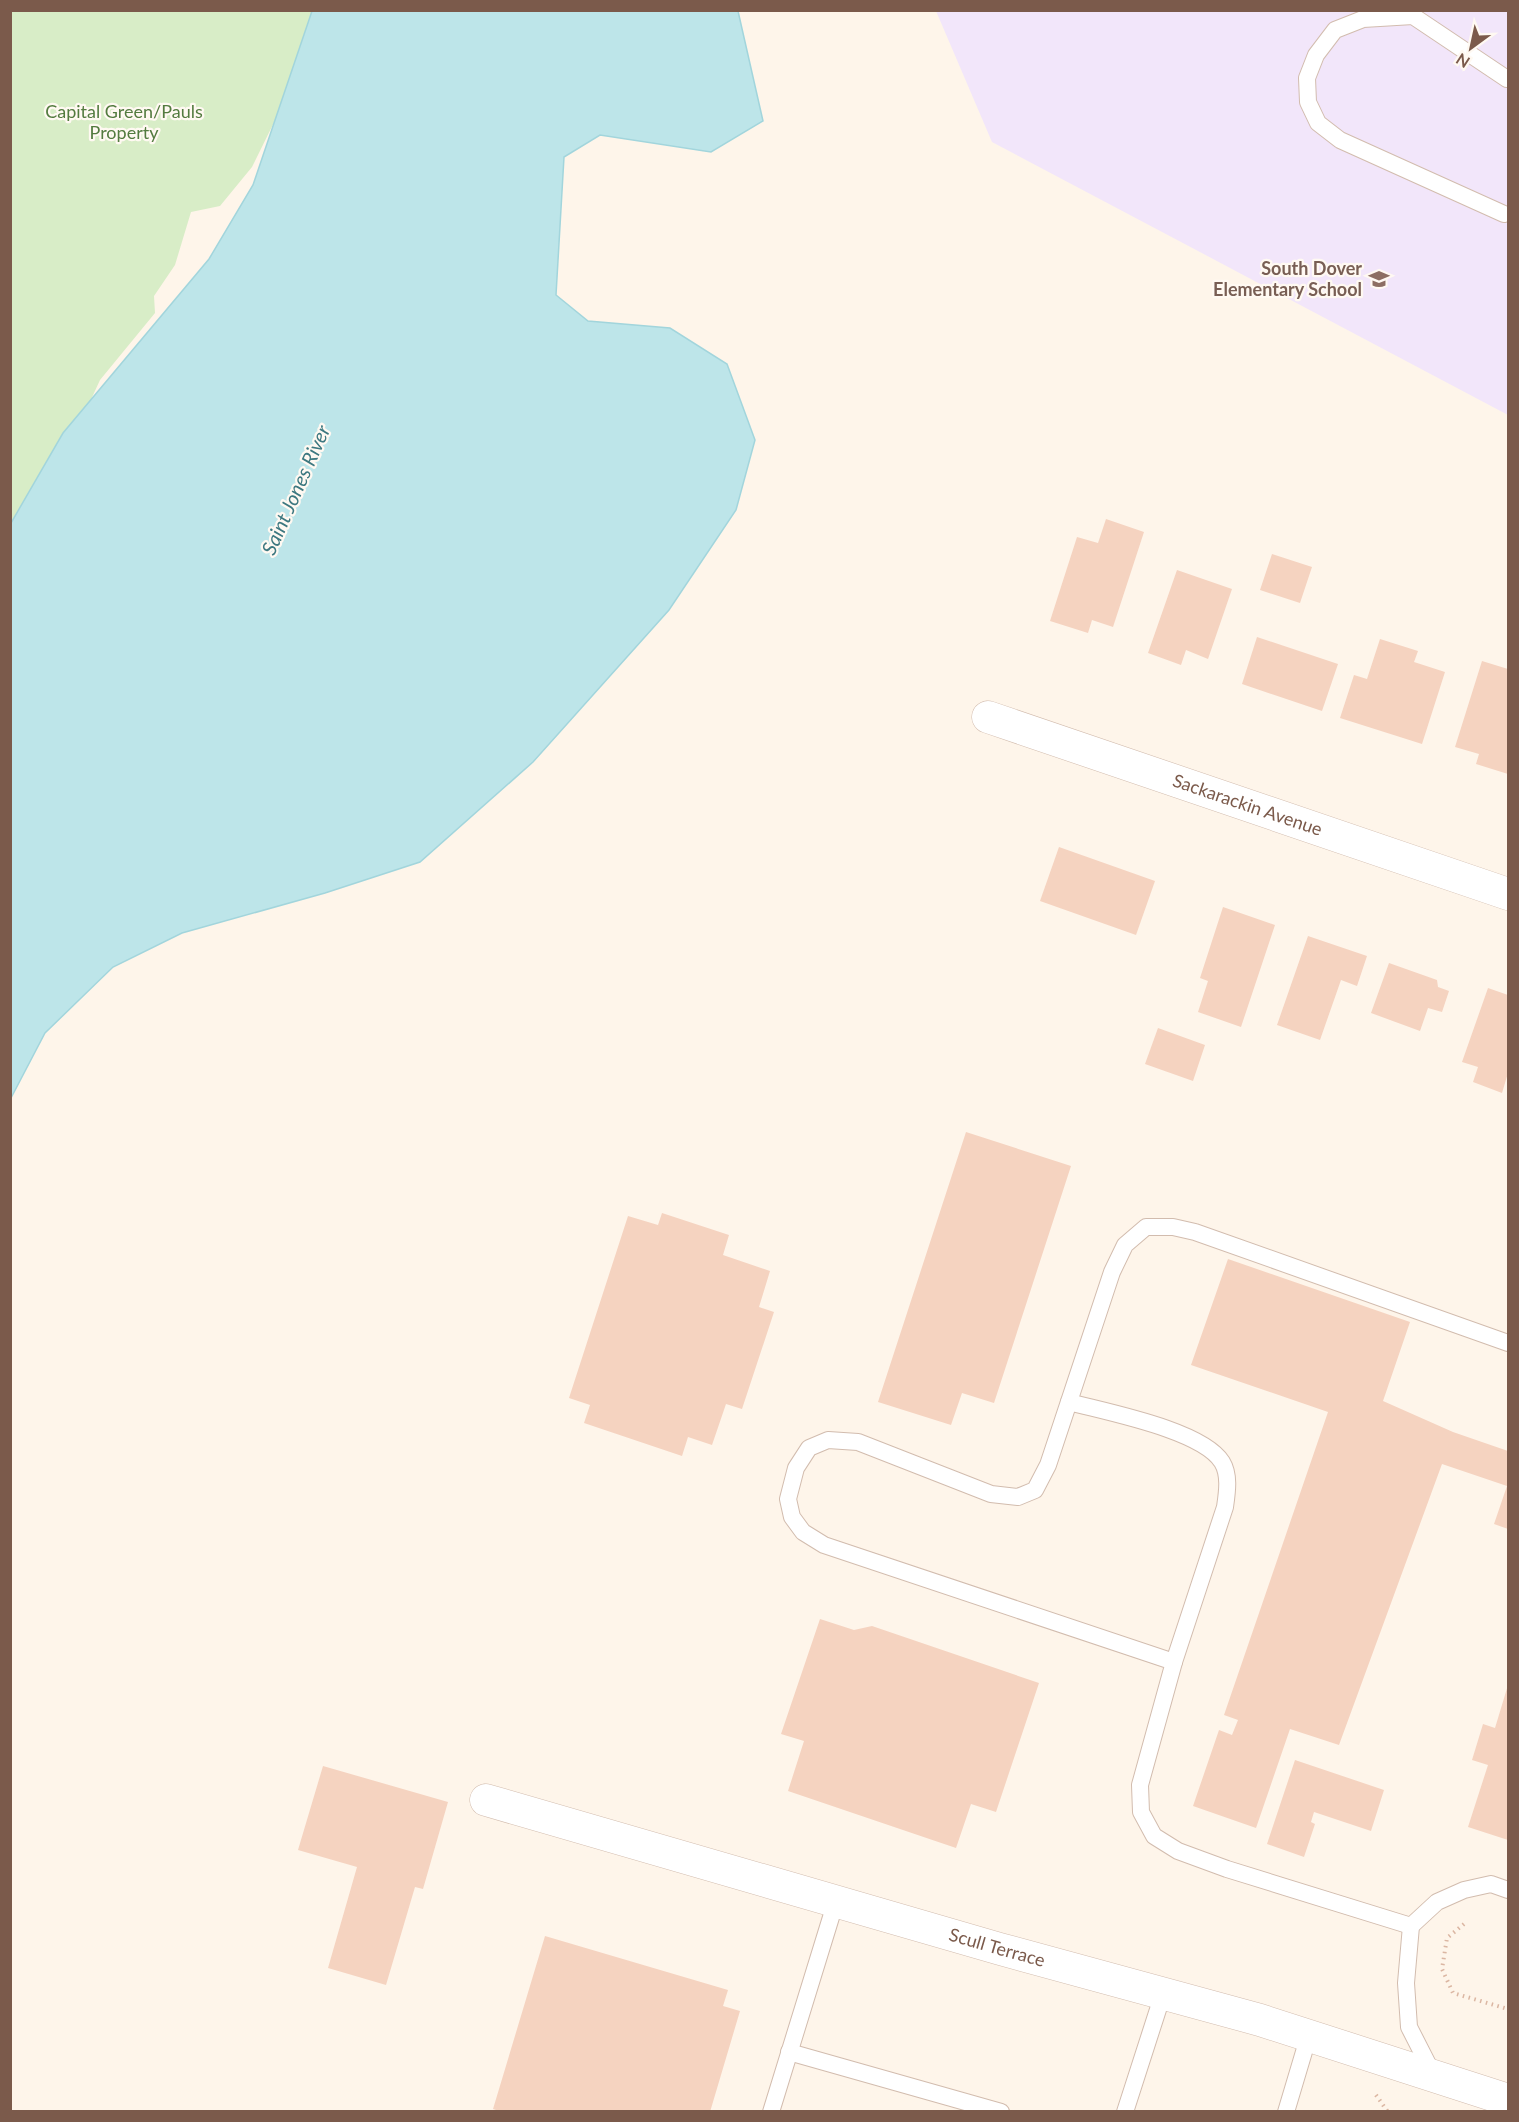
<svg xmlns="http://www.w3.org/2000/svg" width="1519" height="2122" font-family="Lato,sans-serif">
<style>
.education{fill:#f2e6fa}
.green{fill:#d8edc7}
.water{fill:#bde5e9;stroke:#a2d5dc;stroke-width:1.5}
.building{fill:#f5d3c0}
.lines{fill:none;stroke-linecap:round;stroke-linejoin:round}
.lane-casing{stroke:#d2bcae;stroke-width:18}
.street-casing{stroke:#d2bcae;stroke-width:33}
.path{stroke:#dbb6a2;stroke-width:4;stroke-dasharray:1.5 4.5;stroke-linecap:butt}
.lane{stroke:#fff;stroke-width:16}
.street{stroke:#fff;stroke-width:32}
.labels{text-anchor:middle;stroke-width:4.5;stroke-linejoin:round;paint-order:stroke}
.park-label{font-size:18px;fill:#537b3f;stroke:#fff9f2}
.education-label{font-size:18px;font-weight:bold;fill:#785e54;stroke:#fff9f2;text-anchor:end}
.street-label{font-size:18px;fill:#7b5a4b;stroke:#fff9f2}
.water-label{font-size:20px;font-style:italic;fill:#3d7880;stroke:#fff9f2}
</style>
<rect width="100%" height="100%" fill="#fef5ea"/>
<!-- education -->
<path class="education" d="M936 11H1508V415L992 142Z"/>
<!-- green -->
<path class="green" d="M11 11H329L252 167 220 206 191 212 175 265 154 296 155 313 100 380 31 530 11 557Z"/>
<!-- water -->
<path class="water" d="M312 11H738L763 121 711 152 600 135 564 157 556 295 588 321 670 328 727 364 755 440 736 510 669 610 533 762 420 862 325 893 182 933 113 967 45 1033 11 1098V523L63 433 209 259 253 185Z"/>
<!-- building -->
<g class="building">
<path d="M1106 519 1144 532 1113 627 1092 620 1088 633 1050 621 1077 537 1098 543Z"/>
<path d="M1272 554 1312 567 1300 603 1260 590Z"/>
<path d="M1177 570 1232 589 1208 659 1186 650 1181 665 1148 653Z"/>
<path d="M1257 637 1338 664 1322 711 1242 684Z"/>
<path d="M1380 639 1418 651 1414 662 1445 672 1422 744 1340 718 1354 675 1367 679Z"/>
<path d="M1482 661 1508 669V774L1476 764 1479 754 1455 747Z"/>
<path d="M1059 847 1155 881 1136 935 1040 901Z"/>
<path d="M1223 907 1275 925 1241 1027 1198 1012 1208 981 1200 978Z"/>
<path d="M1308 936 1367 956 1357 986 1341 980 1320 1040 1277 1025Z"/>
<path d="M1389 963 1437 980 1438 987 1449 991 1442 1012 1428 1008 1420 1031 1371 1013Z"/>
<path d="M1488 988 1508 995V1073L1502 1093 1473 1082 1478 1067 1462 1062Z"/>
<path d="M1158 1028 1205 1045 1193 1081 1145 1064Z"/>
<path d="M966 1132 1071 1166 994 1403 962 1393 951 1425 878 1402Z"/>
<path d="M662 1213 729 1235 723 1255 770 1271 759 1307 774 1312 742 1409 726 1404 712 1445 688 1437 682 1456 584 1423 590 1405 569 1398 628 1216 658 1225Z"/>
<path d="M1228 1259 1410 1322 1383 1401 1453 1432 1508 1451V1529L1494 1524 1507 1486 1442 1464 1339 1745 1290 1729 1256 1828 1193 1806 1219 1730 1232 1735 1238 1720 1224 1715 1328 1412 1191 1365Z"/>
<path d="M820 1619 854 1630 872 1626 1039 1683 996 1812 971 1804 956 1848 788 1791 804 1741 781 1734Z"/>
<path d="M1508 1685V1840L1468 1827 1488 1765 1472 1760 1483 1724 1495 1728Z"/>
<path d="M1295 1760 1384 1790 1371 1831 1314 1812 1311 1822 1315 1824 1304 1857 1267 1844Z"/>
<path d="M323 1766 448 1802 423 1889 415 1887 386 1985 328 1968 357 1867 298 1850Z"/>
<path d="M545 1936 728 1990 723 2006 740 2011 710 2112H502L493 2109Z"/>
</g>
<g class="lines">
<!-- lane casing -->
<g class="lane-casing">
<g id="lane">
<path d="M1504 214 1340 140 1318 123 1308 102 1307 78 1316 55 1335 30 1363 19 1413 16 1507 79"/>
<path d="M1508 1343 1195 1232 1173 1227H1146L1125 1245 1112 1272 1048 1465 1035 1490 1018 1497 991 1494 858 1442 828 1440 809 1448 796 1468 788 1499 792 1517 803 1532 824 1545 1174 1662 1140 1785 1141 1812 1154 1836 1178 1851 1227 1869 1411 1926 1437 1902 1464 1890 1491 1884 1508 1890"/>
<path d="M1069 1402C1106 1412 1202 1430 1222 1462 1230 1475 1227 1493 1225 1507L1174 1662"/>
<path d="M1411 1926 1406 1983 1409 2027 1433 2074"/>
<path d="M789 2052 1001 2112"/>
<path d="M771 2112 836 1901"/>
<path d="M1125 2112 1163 1994"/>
<path d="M1286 2112 1309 2035"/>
</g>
</g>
<!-- street casing -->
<g class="street-casing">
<g id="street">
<path id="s1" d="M988 717 1508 894"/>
<path id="s2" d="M486 1800 1000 1949 1260 2020 1508 2100"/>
</g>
</g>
<!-- path -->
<g class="path">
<path d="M1464 1924 1447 1938 1442 1969 1453 1993 1508 2009"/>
<path d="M1376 2095 1388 2112"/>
</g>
<!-- lane -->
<use href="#lane" class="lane"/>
<!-- street -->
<use href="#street" class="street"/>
</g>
<!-- icons -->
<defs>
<g id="school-bare" transform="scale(1.62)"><path d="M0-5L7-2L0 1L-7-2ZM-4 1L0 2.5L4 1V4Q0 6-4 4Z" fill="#8d6e63" stroke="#fff9f2" stroke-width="2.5" paint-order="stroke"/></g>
</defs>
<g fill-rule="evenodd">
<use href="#school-bare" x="1379" y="279"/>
</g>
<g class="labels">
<!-- park labels -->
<g class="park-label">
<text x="124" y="118">Capital Green/Pauls<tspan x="124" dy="21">Property</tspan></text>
</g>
<!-- education labels -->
<g class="education-label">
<text x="1362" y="275">South Dover<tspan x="1362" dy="21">Elementary School</tspan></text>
</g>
<!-- street labels -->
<g class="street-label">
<text dy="6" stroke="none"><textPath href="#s1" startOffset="274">Sackarackin Avenue</textPath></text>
<text dy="6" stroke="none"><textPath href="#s2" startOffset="532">Scull Terrace</textPath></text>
</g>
<!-- water labels -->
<g class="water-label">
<text transform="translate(296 490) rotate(-66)" y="7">Saint Jones River</text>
</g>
</g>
<!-- border -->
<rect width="1519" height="2122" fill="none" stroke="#7b5a4b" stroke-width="24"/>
<!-- north arrow -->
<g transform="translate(1471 48) rotate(213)" stroke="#fff9f2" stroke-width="4.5" paint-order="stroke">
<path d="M0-4.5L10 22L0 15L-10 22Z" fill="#7b5a4b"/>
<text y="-9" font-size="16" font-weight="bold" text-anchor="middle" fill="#7b5a4b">N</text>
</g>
</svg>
